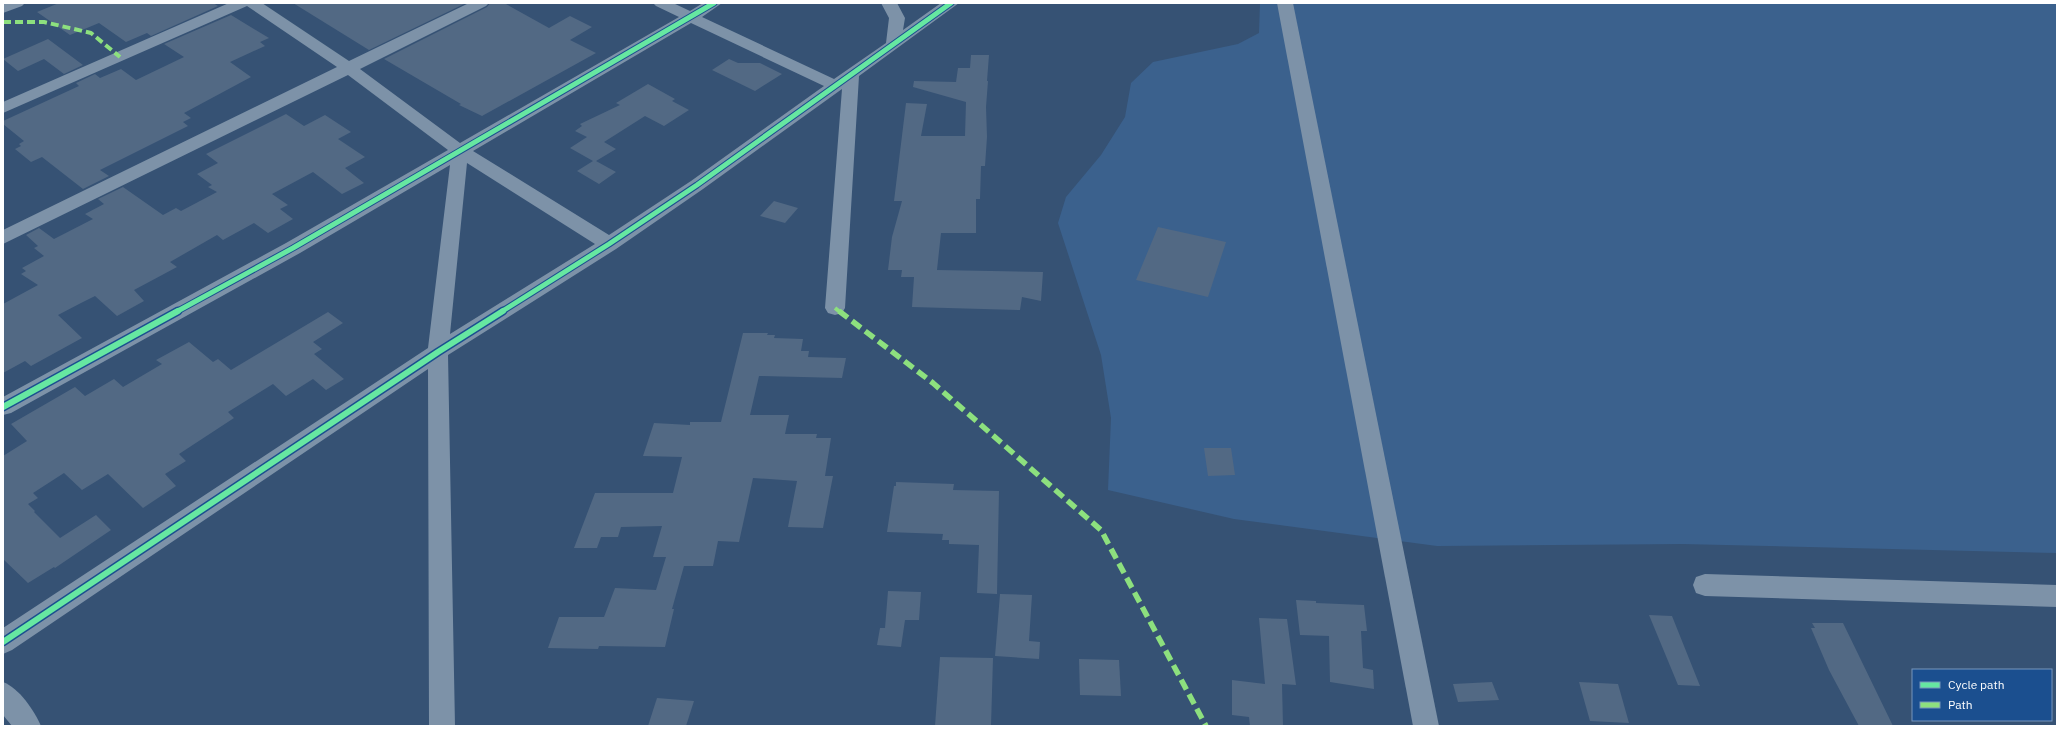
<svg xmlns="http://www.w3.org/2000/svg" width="2060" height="729" font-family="'IBM Plex Sans',sans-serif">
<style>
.water{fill:#3b618d}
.building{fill:#526984}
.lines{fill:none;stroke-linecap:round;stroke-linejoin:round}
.minor{fill:#7d92a8;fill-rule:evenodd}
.quiet-far1{stroke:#8de07e;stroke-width:4;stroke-dasharray:8 4;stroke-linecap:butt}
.quiet{stroke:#8de07e;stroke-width:5.5;stroke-dasharray:11 5.5;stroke-linecap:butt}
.cycleway-far1-casing{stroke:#1b4f8f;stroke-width:7}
.cycleway-casing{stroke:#1b4f8f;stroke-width:9}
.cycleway-far1{stroke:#66e7a1;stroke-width:5}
.cycleway{stroke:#66e7a1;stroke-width:6}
</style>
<rect width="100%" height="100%" fill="#365274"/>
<!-- water -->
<path class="water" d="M1260 3H2057V553L1682 544 1437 546 1234 519 1108 490 1111 418 1101 355 1058 223 1066 197 1101 155 1125 117 1131 83 1153 62 1238 44 1259 33Z"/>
<!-- building -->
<g class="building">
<path d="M59 3H213L218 6 151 36 147 33 126 42 99 23 70 35 37 12Z"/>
<path d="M293 3H466L369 50Z"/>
<path d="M490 3H504L549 28 570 16 592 27 570 40 596 53 482 116 459 105 461 104 384 59 487 7Z"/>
<path d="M231 15 269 38 260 42 265 46 230 62 251 77 184 113 191 118 183 122 188 126 100 170 109 176 83 189 42 157 31 162 15 149 21 146 19 144 24 141 3 124V121L79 86 76 83 95 74 100 78 121 69 136 80 184 57 164 44Z"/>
<path d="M48 39 83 65 64 74 44 59 18 71 3 59Z"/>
<path d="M971 55H989L987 81H988L986 107 987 137 985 166H981L980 199H976V233H941L937 270 1043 272 1041 301 1022 297 1020 310 912 307 914 277H901L902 270H888L892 237 902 201H894L906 103 927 104 921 136H965L966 102 913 87 914 81 956 82 958 68H970Z"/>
<path d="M729 59 738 63H760L782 74 755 91 712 70Z"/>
<path d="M648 84 675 99 672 101 689 110 664 126 645 116 604 142 616 149 596 161 616 172 599 184 577 171 593 161 570 148 587 137 575 131 582 126 580 124 620 105 616 103Z"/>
<path d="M286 114 304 126 325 115 351 132 338 139 365 157 345 168 364 183 342 194 313 172 272 194 288 205 280 209 293 219 268 233 254 223 223 240 217 235 170 262 177 267 134 290 144 301 117 316 95 296 81 303 58 315 82 338 31 366 25 361 3 373V304L38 285 21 274 26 271 22 268 44 256 34 248 38 246 26 235 39 228 54 239 93 219 85 214 104 204 98 199 123 187 163 215 176 208 181 211 217 192 208 187 212 185 197 174 218 163 206 154Z"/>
<path d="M774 201 798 208 785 223 760 216Z"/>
<path d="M1158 227 1226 242 1208 297 1136 280Z"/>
<path d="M328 312 343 323 313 342 322 349 314 354 344 379 326 390 313 379 286 396 273 384 228 412 234 418 179 454 186 461 165 474 176 486 143 508 108 474 82 490 64 473 33 493 38 498 28 504 35 511 34 512 60 538 96 515 111 530 55 568 54 567 28 583 3 559V456L27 441 11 424 75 387 85 396 114 379 123 387 162 364 156 360 189 342 213 362 218 359 231 370Z"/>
<path d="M743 333H768L767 335H775L774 338 803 339 801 351H809L808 357 846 358 842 378 759 376 750 415H789L785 434H817L816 438H831L825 476H833L823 528 788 527 797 481 753 478 739 542 718 541 713 566H684L672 609H674L665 647 599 646 598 649 548 648 559 617H604L615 588 656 590 666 557H653L662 526 621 527 618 537H601L597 548H574L595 493H673L682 457 643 456 654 423 690 425V422H721Z"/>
<path d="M1204 448H1231L1235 475 1208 476Z"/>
<path d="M896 482 954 484 953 490 999 491 997 594 977 593 979 545 949 544V540H942L943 534 887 532 894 486H896Z"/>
<path d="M888 591 921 592 919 620H905L901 647 877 645 880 628H885Z"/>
<path d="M1000 594 1032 595 1029 641 1040 642 1039 659 995 656Z"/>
<path d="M1296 600 1316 601V603L1364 605 1367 631H1361L1363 668 1373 670 1374 689 1330 682 1329 636 1300 635Z"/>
<path d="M1649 615 1672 616 1700 686 1678 685Z"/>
<path d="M1259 618 1287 619 1296 685 1282 684 1283 726H1250L1249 717 1232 715V680L1265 684Z"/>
<path d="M1812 623H1843L1893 726H1859L1829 670 1811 628H1815Z"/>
<path d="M940 657 993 658 991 726H935Z"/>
<path d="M1079 659 1119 660 1121 696 1080 695Z"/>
<path d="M1492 682 1499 700 1458 702 1453 684Z"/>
<path d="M1579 682 1618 684 1629 723 1590 721Z"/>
<path d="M657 698 694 701 686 726H648Z"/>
</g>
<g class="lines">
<!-- minor -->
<g class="minor">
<path d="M3 3H25L22 6 3 13Z"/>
<path d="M229 3H262L349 61 469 3H489L486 6 360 69 460 143 679 17 656 6 653 3H673L690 11 703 3H722L702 17 834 79 886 43 889 18 881 3H897L905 18 903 30 941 3H959L859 76 845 308 842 313 835 315 828 313 825 308 842 89 703 189 616 249 448 355 455 726H429L428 369 12 650 3 654V628L428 348 450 165 300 253 11 413 3 415V397L286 243 448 150 348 75 3 244V230L337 67 247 6 3 113V102ZM691 23 824 86 691 181 609 235 473 151ZM467 163 595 244 450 334Z"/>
<path d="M1277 3H1293L1439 726H1413Z"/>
<path d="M1705 574 2057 585V607L1705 596 1696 593 1693 585 1696 577Z"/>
<path d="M3 682C19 688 34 710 41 726H12L3 715Z"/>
</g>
<!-- quiet-far1 -->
<g class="quiet-far1">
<path d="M3 22H44L91 33 120 57"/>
<path d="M835 308 840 312"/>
</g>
<!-- quiet -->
<path class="quiet" d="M839 311 933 383 1101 530 1206 726"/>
<!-- cycleway-far1 casing -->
<g class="cycleway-far1-casing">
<g id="cycleway-far1">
<path d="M176 312 293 248 714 3"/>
<path d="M501 312 609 244 697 185 951 3"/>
</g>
</g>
<!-- cycleway casing -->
<g class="cycleway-casing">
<g id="cycleway">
<path d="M3 407 178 311"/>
<path d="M3 642 438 352 503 311"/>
</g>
</g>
<!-- cycleway-far1 -->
<use href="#cycleway-far1" class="cycleway-far1"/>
<!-- cycleway -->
<use href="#cycleway" class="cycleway"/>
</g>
<!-- border -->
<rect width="2060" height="729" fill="none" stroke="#ffffff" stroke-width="8"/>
<!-- legend -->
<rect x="1912" y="669" width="140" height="52" fill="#1b4f8f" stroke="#7695bc"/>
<rect x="1920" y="682" width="20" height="6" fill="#66e7a1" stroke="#7695bc"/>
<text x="1948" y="689" font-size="12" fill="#ffffff">Cycle path</text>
<rect x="1920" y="702" width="20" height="6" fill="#8de07e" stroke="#7695bc"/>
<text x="1948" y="709" font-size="12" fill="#ffffff">Path</text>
</svg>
